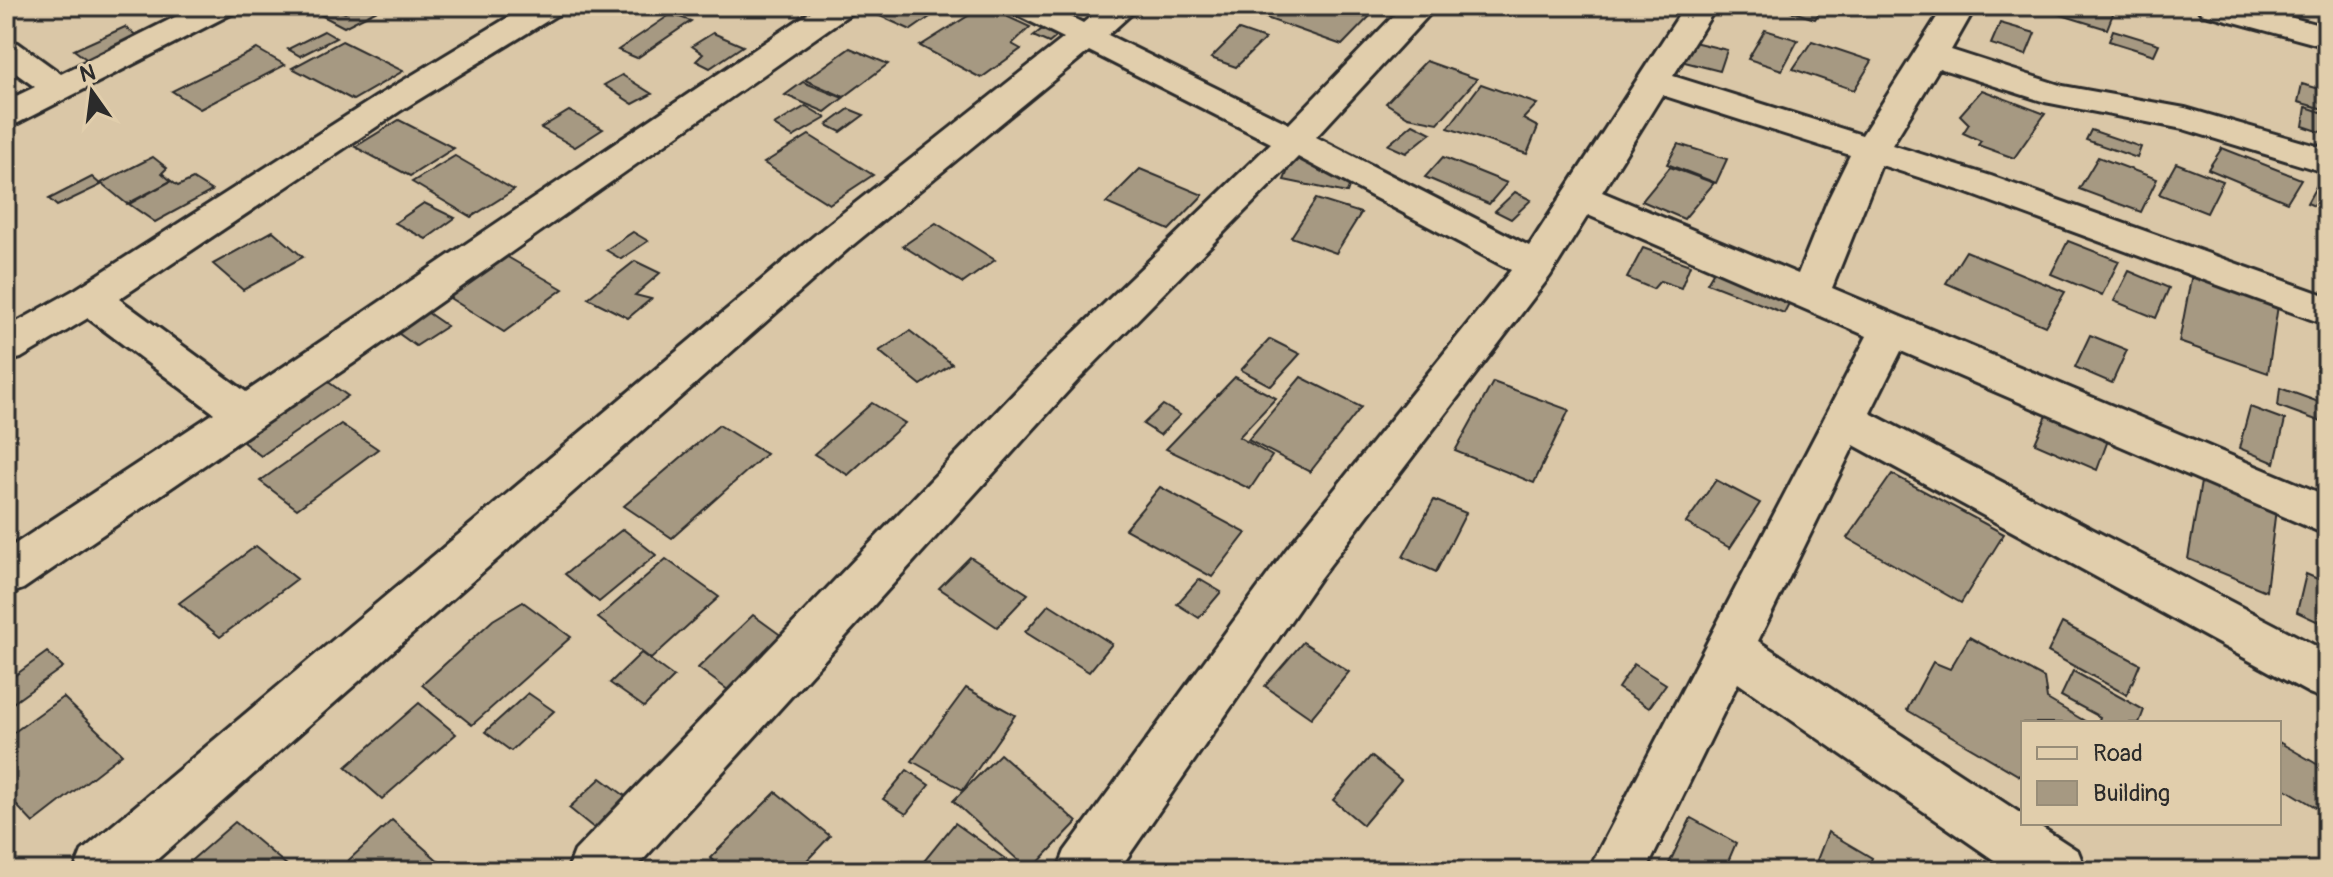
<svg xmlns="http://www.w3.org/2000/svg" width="2333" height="877" font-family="Pangolin,sans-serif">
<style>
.building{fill:#a69982;stroke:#2b2b2b;stroke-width:2}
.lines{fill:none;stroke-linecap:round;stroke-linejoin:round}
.minor-casing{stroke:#2b2b2b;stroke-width:6}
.minor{fill:#e1ceac;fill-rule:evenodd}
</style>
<rect width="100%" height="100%" fill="#dac7a7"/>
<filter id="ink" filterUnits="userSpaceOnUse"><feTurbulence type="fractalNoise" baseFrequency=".0125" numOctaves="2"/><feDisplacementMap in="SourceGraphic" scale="16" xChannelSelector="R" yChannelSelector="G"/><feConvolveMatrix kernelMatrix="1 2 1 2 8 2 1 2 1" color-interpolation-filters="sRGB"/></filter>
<g filter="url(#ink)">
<!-- building -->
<g class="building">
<path d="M359 6H385L344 27 321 15 335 9 345 13Z"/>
<path d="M858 6H939L943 8 911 30Z"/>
<path d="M984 6 1030 27 1012 44 1021 49 981 78 920 46Z"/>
<path d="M1264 6H1364L1376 10 1342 45 1255 14Z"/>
<path d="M1774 6H1824L1815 19Z"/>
<path d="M2043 6H2116L2107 29 2042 9Z"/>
<path d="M671 14 691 21 637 58 618 50Z"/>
<path d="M2000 23 2035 33 2026 55 1991 44Z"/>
<path d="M125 27 144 41 93 64 74 50Z"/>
<path d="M1045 27 1061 33 1049 43 1033 36Z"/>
<path d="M1239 30 1265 39 1236 67 1211 58Z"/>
<path d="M1765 30 1798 40 1782 70 1748 59Z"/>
<path d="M2113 30 2159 44 2154 55 2109 41Z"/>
<path d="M324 31 336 38 300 56 288 49Z"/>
<path d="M713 33 743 46 710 68 696 61 703 54 692 46Z"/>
<path d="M1681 39 1727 50 1720 71 1673 59Z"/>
<path d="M342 41 403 71 353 100 292 68Z"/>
<path d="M1812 41 1872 61 1854 90 1793 69Z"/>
<path d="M850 48 888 64 844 97 805 80Z"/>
<path d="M257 49 285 65 200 109 172 91Z"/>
<path d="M1426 61 1477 79 1438 123 1408 117 1386 103Z"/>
<path d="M622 75 652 94 633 104 604 85Z"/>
<path d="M803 82 843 98 825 112 785 95Z"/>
<path d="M1481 84 1537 104 1523 119 1538 127 1527 154 1448 128Z"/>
<path d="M2302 84 2327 91V110L2298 102Z"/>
<path d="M1982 90 2045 114 2014 158 1978 145 1981 141 1963 133 1969 124 1960 115Z"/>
<path d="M806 106 826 118 793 137 774 125Z"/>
<path d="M2306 107 2327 114V134L2303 126Z"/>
<path d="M849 109 864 115 841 132 827 125Z"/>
<path d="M569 111 603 129 575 147 541 128Z"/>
<path d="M399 120 454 148 410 176 355 147Z"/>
<path d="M1413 124 1431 133 1406 153 1388 145Z"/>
<path d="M2091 130 2141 147 2137 158 2086 140Z"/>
<path d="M809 135 873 175 829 204 764 163Z"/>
<path d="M1678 144 1727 159 1716 183 1667 164Z"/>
<path d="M2222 148 2301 179 2287 202 2208 169Z"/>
<path d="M1295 153 1357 165 1347 193 1284 180Z"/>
<path d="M455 156 514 190 471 217 412 182Z"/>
<path d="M153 157 167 168 162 173 171 181 127 204 101 183Z"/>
<path d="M1443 157 1507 183 1489 204 1425 177Z"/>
<path d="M2098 157 2157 179 2141 212 2079 189Z"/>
<path d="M2176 163 2223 181 2207 213 2159 194Z"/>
<path d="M1670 167 1714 183 1684 219 1642 201Z"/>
<path d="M1140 169 1203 195 1169 230 1106 203Z"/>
<path d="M2323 174 2327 175V211L2307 203Z"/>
<path d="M92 177 101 185 57 206 49 199Z"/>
<path d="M193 179 212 191 155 222 129 204 171 181 178 186Z"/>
<path d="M1515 192 1531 200 1511 219 1495 211Z"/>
<path d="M1316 199 1361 213 1336 253 1291 237Z"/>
<path d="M424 203 455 218 426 239 395 223Z"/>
<path d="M936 223 995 260 963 283 903 246Z"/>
<path d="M273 231 303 257 243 290 213 264Z"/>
<path d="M633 232 648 241 621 259 606 250Z"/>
<path d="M2068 241 2119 261 2102 295 2051 274Z"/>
<path d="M1643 248 1690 265 1681 288 1660 281 1653 289 1627 278Z"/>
<path d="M1726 251 1801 280 1784 313 1707 283Z"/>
<path d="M1966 251 2065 292 2045 326 1946 283Z"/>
<path d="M504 255 563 289 504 332 445 295Z"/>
<path d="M635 261 660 273 635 295 651 299 628 318 588 298Z"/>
<path d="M2194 263 2280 292 2268 373 2179 342Z"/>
<path d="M2129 271 2169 288 2156 318 2114 301Z"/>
<path d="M418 306 447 326 416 346 388 326Z"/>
<path d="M910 331 952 364 921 385 879 351Z"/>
<path d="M2090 335 2127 350 2112 383 2075 367Z"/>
<path d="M1270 339 1300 354 1271 386 1241 370Z"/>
<path d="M317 374 348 396 261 456 230 432Z"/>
<path d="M1235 377 1276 398 1239 437 1272 456 1250 489 1166 449Z"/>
<path d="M1301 377 1361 407 1310 472 1248 440Z"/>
<path d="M1493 382 1569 410 1534 483 1455 451Z"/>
<path d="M2280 388 2327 405V424L2278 406Z"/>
<path d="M872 403 905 423 848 475 814 454Z"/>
<path d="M1163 405 1180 415 1160 435 1143 424Z"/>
<path d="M2051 406 2111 432 2097 470 2035 443Z"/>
<path d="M2250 407 2285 420 2275 463 2239 448Z"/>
<path d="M341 424 378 449 297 509 260 481Z"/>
<path d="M719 425 766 454 672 538 624 506Z"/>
<path d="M2204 464 2278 492 2266 591 2188 559Z"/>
<path d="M1892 474 2004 534 1961 603 1847 538Z"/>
<path d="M1716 480 1760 503 1730 548 1686 523Z"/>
<path d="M1160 487 1246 533 1212 577 1125 529Z"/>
<path d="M1434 500 1466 513 1436 572 1403 557Z"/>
<path d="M623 529 656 555 599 602 565 574Z"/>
<path d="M256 546 297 579 220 637 179 603Z"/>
<path d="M970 557 1028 594 997 627 939 588Z"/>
<path d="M666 559 719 597 651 659 598 618Z"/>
<path d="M2306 574 2327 583V626L2297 612Z"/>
<path d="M1199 579 1221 592 1199 618 1177 604Z"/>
<path d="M523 602 571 637 472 725 422 685 493 620Z"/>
<path d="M1049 604 1112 644 1089 672 1025 632Z"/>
<path d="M753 615 782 636 728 690 698 668Z"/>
<path d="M2062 623 2140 664 2127 695 2048 652Z"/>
<path d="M1969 637 2044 678 2047 699 2088 723H2023V778L1907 710 1933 662 1950 669Z"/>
<path d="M1303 642 1349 672 1311 718 1265 686Z"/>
<path d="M47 652 63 667 6 708V682Z"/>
<path d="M641 653 674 677 644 707 610 683Z"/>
<path d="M1634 664 1666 684 1649 708 1618 688Z"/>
<path d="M2073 671 2144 710 2139 723H2098L2100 717 2061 696Z"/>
<path d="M966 688 1015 715 963 790 912 761Z"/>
<path d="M528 693 554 711 511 751 485 732Z"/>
<path d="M63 697 122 754 33 823 6 794V738Z"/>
<path d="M419 703 456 734 382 799 346 767Z"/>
<path d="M2279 742 2327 770V814L2279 785Z"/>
<path d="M1000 754 1077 822 1030 871 953 801Z"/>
<path d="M1371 756 1401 780 1363 825 1333 800Z"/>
<path d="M907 770 929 785 906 814 883 799Z"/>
<path d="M601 778 632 801 600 833 569 808Z"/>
<path d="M776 792 830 836 797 871H725L710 858Z"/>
<path d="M1691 818 1736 843 1724 871 1666 870Z"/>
<path d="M392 820 450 871H337Z"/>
<path d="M235 822 294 871H191L185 866Z"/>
<path d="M955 823 1011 863 1005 871H916Z"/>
<path d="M1828 832 1872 858 1867 871H1835L1817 860Z"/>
</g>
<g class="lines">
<!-- minor casing -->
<g class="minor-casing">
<g id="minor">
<path d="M197 6H238L233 13 18 123 6 126V101L35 87 6 66V40L18 43 61 74Z"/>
<path d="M527 6H565L560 13 400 111 119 299 246 392 819 6H856L851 13 355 362 23 589 6 595V550L214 413 88 318 21 358 6 362V328L76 289 376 97Z"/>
<path d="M1008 6H1049L1083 23 1104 6H1140L1108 35 1289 124 1403 6H1437L1316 137 1529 246 1685 6H1717L1673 76 1862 135 1944 6H1976L1951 50 2063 86 2185 108 2327 149V173L2183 129 2045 102 1939 68 1892 145 1991 176 2327 296V325L1965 192 1881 165 1832 288 2327 496V535L1901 351 1870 413 2327 652V700L2309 693 1854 445 1758 641 2023 815V823H2035L2078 851 2086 871H2010L1738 683 1646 871H1588L1867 336 1588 215 1550 276 1320 578 1118 871H1057L1065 851 1286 550 1511 270 1298 157 1078 380 633 871H567L575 851 1048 358 1271 143 1089 51 848 249 144 871H74L82 851 820 231 1064 38 1013 13ZM1662 95 1850 155 1827 202 1798 274 1602 192Z"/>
<path d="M2196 6H2248L2327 27V47L2201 13Z"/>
</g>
</g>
<!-- minor -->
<use href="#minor" class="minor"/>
</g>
</g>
<!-- margin -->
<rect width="2333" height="877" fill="none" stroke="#e1ceac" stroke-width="32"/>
<rect x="16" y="16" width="2301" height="845" fill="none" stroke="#2b2b2b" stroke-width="3" filter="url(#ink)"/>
<!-- legend -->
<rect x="2021" y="721" width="260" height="104" fill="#e1ceac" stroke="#988d78" stroke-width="2"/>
<rect x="2037" y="747" width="40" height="12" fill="#e1ceac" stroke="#988d78" stroke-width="2"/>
<text x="2093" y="761" font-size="24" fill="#2b2b2b">Road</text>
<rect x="2037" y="781" width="40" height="24" fill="#a69982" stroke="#988d78" stroke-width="2"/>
<text x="2093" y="801" font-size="24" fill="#2b2b2b">Building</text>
<!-- north arrow -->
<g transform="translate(92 92) rotate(346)" stroke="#e1ceac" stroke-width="6" paint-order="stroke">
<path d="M0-6L14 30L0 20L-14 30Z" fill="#2b2b2b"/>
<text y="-12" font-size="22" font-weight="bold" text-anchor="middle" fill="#2b2b2b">N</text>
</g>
</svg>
